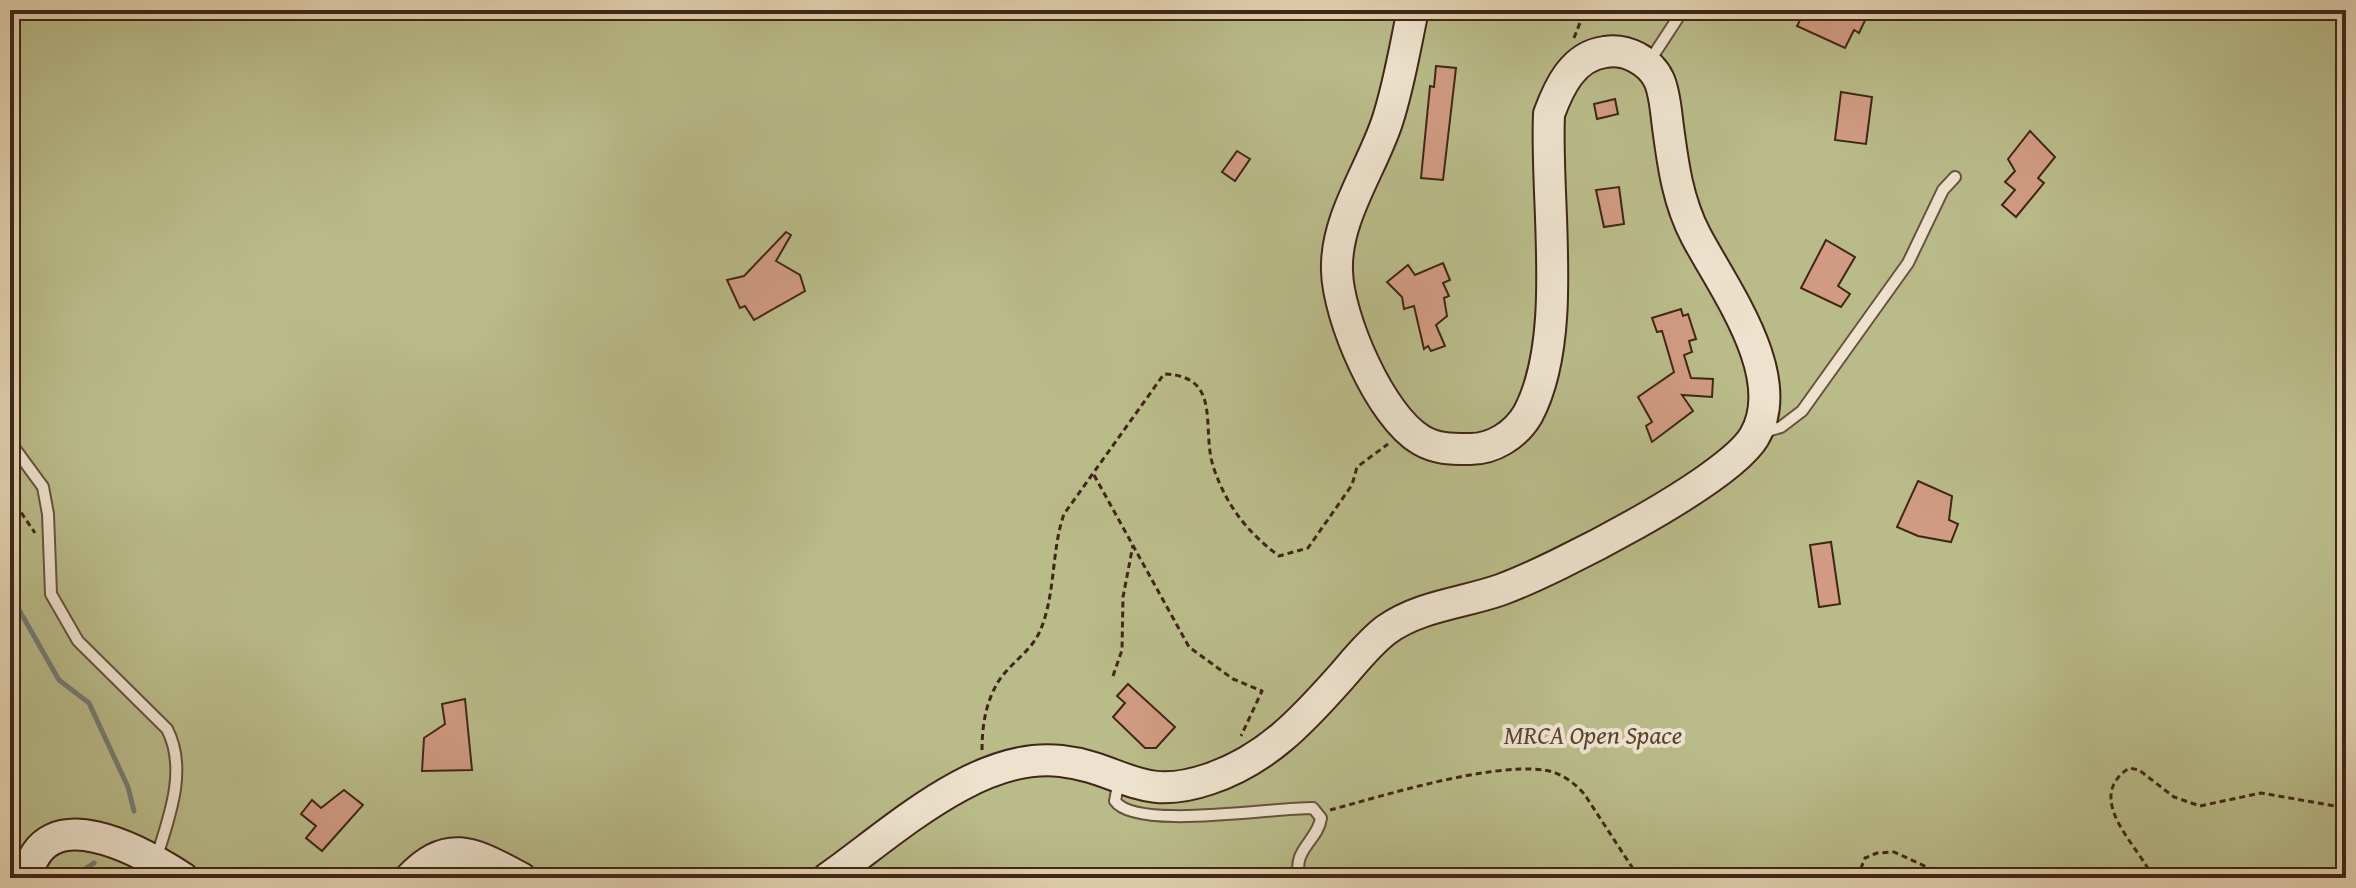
<svg xmlns="http://www.w3.org/2000/svg" width="2356" height="888" font-family="'Gentium Book Plus',serif">
<style>
.green{fill:#b9bb89;stroke:#7d7050;stroke-width:2}
.lines{fill:none;stroke-linecap:round;stroke-linejoin:round}
.stream{stroke:#747d75;stroke-width:5}
.building{fill:#d09b82;stroke:#412617;stroke-width:2}
.service-casing{stroke:#6a513e;stroke-width:14}
.secondary-casing{stroke:#412617;stroke-width:34}
.path{stroke:#412617;stroke-width:3;stroke-dasharray:6 4;stroke-linecap:butt}
.service{stroke:#ede2cd;stroke-width:10}
.secondary{stroke:#ede2cd;stroke-width:30}
.labels{text-anchor:middle;stroke-width:8;stroke-linejoin:round;paint-order:stroke}
.park-label{font-size:26px;font-style:italic;fill:#59442e;stroke:#ede2cd}
</style>
<rect width="100%" height="100%" fill="#e3d3b2"/>
<filter id="stains"><feTurbulence type="fractalNoise" baseFrequency=".0025" numOctaves="4"/><feColorMatrix values="0 0 0 0 .2 0 0 0 0 .09 0 0 0 0 .02 0 0 0 .5 -.17"/></filter>
<radialGradient id="worn" r=".72"><stop offset=".6" stop-color="#630" stop-opacity="0"/><stop offset="1" stop-color="#630" stop-opacity=".3"/></radialGradient>
<!-- green -->
<rect class="green" x="10" y="10" width="2336" height="868"/>
<g class="lines">
<!-- stream -->
<g class="stream">
<path d="M10 594 59 680 89 703 128 787 134 811"/>
<path d="M72 878 94 863"/>
</g>
</g>
<!-- building -->
<g class="building">
<path d="M1805 10H1870L1859 33 1854 30 1845 48 1797 26Z"/>
<path d="M1436 66 1456 68 1443 180 1421 178 1430 86 1434 87Z"/>
<path d="M1841 92 1872 97 1866 144 1835 140Z"/>
<path d="M1615 99 1618 114 1597 119 1594 104Z"/>
<path d="M2030 131 2055 157 2038 178 2044 183 2016 217 2002 205 2015 190 2005 182 2015 171 2008 159Z"/>
<path d="M1237 151 1250 159 1235 181 1222 172Z"/>
<path d="M1619 187 1624 224 1604 227 1596 190Z"/>
<path d="M786 232 791 235 776 261 800 275 805 291 754 320 745 306 740 308 727 280 744 276Z"/>
<path d="M1826 240 1855 257 1838 286 1850 294 1841 307 1801 288Z"/>
<path d="M1443 263 1450 280 1443 283 1449 296 1444 298 1447 316 1436 325 1445 346 1431 351 1428 346 1424 349 1414 306 1404 309 1402 297 1387 282 1408 265 1415 275Z"/>
<path d="M1681 309 1683 316 1688 314 1696 339 1689 341 1692 352 1684 355 1691 378 1713 379 1712 397 1682 395 1693 411 1652 442 1646 426 1652 422 1638 397 1674 372 1662 331 1657 332 1652 318Z"/>
<path d="M1918 481 1952 496 1949 520 1958 524 1951 542 1918 536 1897 527Z"/>
<path d="M1831 542 1840 604 1819 607 1810 545Z"/>
<path d="M1128 684 1175 727 1156 748H1145L1113 717 1125 703 1117 696Z"/>
<path d="M465 699 472 770 422 771 424 738 445 724 442 704Z"/>
<path d="M344 790 363 805 322 851 306 838 316 826 301 814 312 800 321 808Z"/>
</g>
<g class="lines">
<!-- service casing -->
<g class="service-casing">
<g id="service">
<path d="M1649 62 1683 10"/>
<path d="M1761 433 1781 427 1802 411 1908 263 1943 190 1955 177"/>
<path d="M10 442 43 487 48 514 51 594 78 641 167 729C188 769 169 818 156 859"/>
<path d="M1119 780 1115 801C1136 831 1276 807 1313 808L1321 818C1318 841 1291 850 1300 878"/>
</g>
</g>
<!-- secondary casing -->
<g class="secondary-casing">
<g id="secondary">
<path d="M27 878C43 795 143 852 183 878"/>
<path d="M410 878C449 836 477 855 521 878"/>
<path d="M828 878C892 833 978 751 1061 761 1123 768 1139 803 1209 779 1266 760 1302 721 1341 677 1355 661 1369 643 1386 630 1419 606 1463 603 1500 590 1553 571 1727 482 1754 437 1790 377 1724 289 1696 236 1678 202 1673 165 1668 127 1666 113 1665 93 1659 80 1650 61 1626 48 1605 52 1573 56 1559 87 1549 114 1545 202 1569 337 1528 414 1516 435 1492 450 1468 449 1451 449 1436 449 1421 440 1380 416 1338 317 1337 271 1335 219 1371 170 1387 122 1399 86 1405 47 1413 10"/>
</g>
</g>
<!-- path -->
<g class="path">
<path d="M1574 38 1585 10"/>
<path d="M1094 475 1189 647 1233 679 1262 691 1241 736"/>
<path d="M10 496 35 533"/>
<path d="M1113 676 1122 650 1123 597 1133 545"/>
<path d="M982 750C982 725 986 700 1000 679 1012 662 1032 650 1040 631 1056 594 1051 551 1064 514L1164 374C1224 376 1200 429 1214 469 1227 506 1247 532 1279 556L1308 548 1352 485 1357 467 1388 444"/>
<path d="M1330 810C1386 795 1488 763 1544 770 1560 772 1575 783 1585 795L1639 878"/>
<path d="M1857 878 1865 858 1877 853 1894 852 1951 878"/>
<path d="M2153 878C2140 847 2082 799 2129 768L2139 770 2174 797 2200 806 2261 793 2346 808"/>
</g>
<!-- service -->
<use href="#service" class="service"/>
<!-- secondary -->
<use href="#secondary" class="secondary"/>
</g>
<g class="labels">
<!-- park labels -->
<g class="park-label">
<text x="1593" y="744">MRCA Open Space</text>
</g>
</g>
<!-- margin -->
<rect width="2356" height="888" fill="none" stroke="#e3d3b2" stroke-width="40"/>
<rect x="12" y="12" width="2332" height="864" fill="none" stroke="#412617" stroke-width="4"/>
<rect x="20" y="20" width="2316" height="848" fill="none" stroke="#412617" stroke-width="2"/>
<rect width="100%" height="100%" filter="url(#stains)"/>
<rect width="100%" height="100%" fill="url(#worn)"/>
</svg>
